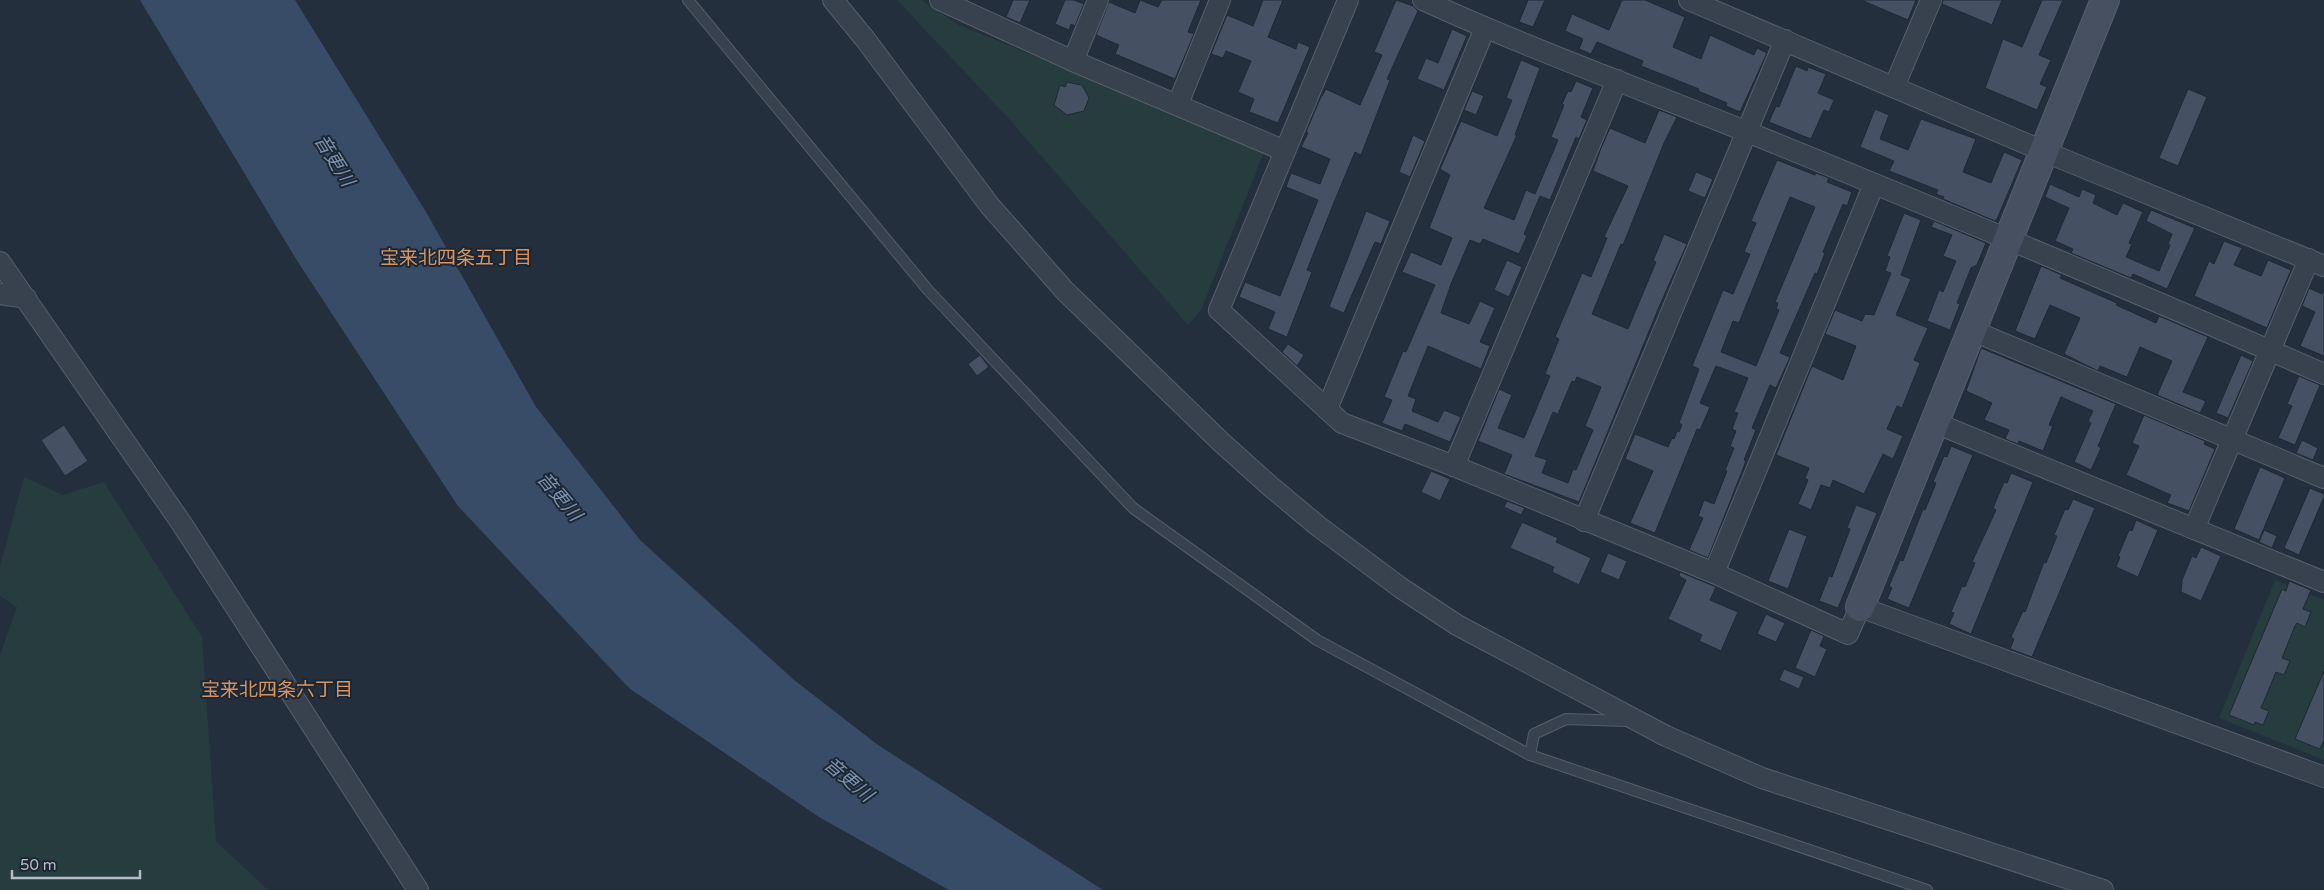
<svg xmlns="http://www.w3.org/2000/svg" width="2324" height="890" font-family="'Varela Round','Noto Sans JP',sans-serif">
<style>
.green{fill:#263c3f}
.water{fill:#394c67}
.building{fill:#455162;stroke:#1f2835;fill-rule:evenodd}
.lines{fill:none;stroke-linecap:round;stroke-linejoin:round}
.lane-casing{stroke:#565f6c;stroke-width:12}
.street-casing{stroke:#565f6c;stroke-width:22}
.secondary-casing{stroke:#565f6c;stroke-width:30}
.lane{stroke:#38414e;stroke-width:10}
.street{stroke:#38414e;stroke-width:20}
.secondary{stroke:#465061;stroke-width:28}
.labels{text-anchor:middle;stroke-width:4;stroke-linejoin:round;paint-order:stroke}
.water-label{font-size:19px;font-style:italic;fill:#7c92b1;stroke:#1d2633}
.neighbourhood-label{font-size:19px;fill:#d59563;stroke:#1d2633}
</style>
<rect width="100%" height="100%" fill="#242f3e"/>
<!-- green -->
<g class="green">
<path d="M897 0H921L959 25 1265 150 1201 310 1188 325 1010 120Z"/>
<path d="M24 477 63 495 104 482 202 637 216 841 268 890H0V655L17 607 0 596V567Z"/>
<path d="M2275 580 2324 600V760L2219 718Z"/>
</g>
<!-- water -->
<path class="water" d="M140 0H295L426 212 536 407 640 540 794 680 878 745 1103 890H949L819 817 629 688 458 506 296 259Z"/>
<!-- building -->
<g class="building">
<path d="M1013 0H1030L1020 23 1006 17Z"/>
<path d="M1065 0H1074L1084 4 1075 26 1071 24 1069 30 1055 24Z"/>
<path d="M1140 0 1158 7 1162 0H1201L1188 32 1194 34 1175 79 1115 54 1119 45 1096 35 1109 2 1135 13Z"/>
<path d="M1263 0H1283L1268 37 1296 49 1298 42 1310 47 1278 123 1249 112 1254 99 1238 92 1251 61 1226 51 1223 58 1211 54 1227 15 1253 26Z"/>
<path d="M1396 0 1413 6 1418 11 1387 79 1390 80 1361 155 1355 152 1335 200 1307 270 1312 272 1287 337 1268 329 1275 312 1239 297 1245 282 1280 296 1318 200 1286 187 1291 173 1320 184 1330 159 1301 147 1308 133 1306 132 1320 99 1326 89 1360 105 1382 55 1374 52Z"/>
<path d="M1528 0H1545L1533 27 1519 22Z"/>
<path d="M1622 0H1645L1685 17 1673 47 1701 59 1710 35 1754 55 1757 48 1767 53 1740 112 1726 106 1727 103 1698 91 1699 89 1641 66 1643 61 1597 42 1591 54 1579 49 1583 39 1565 31 1572 14 1609 30Z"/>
<path d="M1861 0H1916L1908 20Z"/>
<path d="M1943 0H2002L1992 25 1942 4Z"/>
<path d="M2042 0H2063L2039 55 2051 60 2040 84 2047 87 2037 110 1985 88 2003 39 2022 47Z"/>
<path d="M1452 29 1467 36 1444 90 1417 79 1426 58 1438 63Z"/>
<path d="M1521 60 1540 68 1515 135H1517L1484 208 1514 220 1526 190 1535 194 1558 140 1551 137 1564 105 1562 104 1568 91 1571 92 1576 81 1593 88 1581 117 1587 120 1579 139 1576 137 1550 200 1540 196 1524 234 1527 236 1519 254 1483 239 1480 244 1470 240 1451 284 1441 313 1469 324 1480 301 1495 308 1480 342 1490 346 1481 369 1428 346 1408 396 1416 399 1412 411 1438 422 1444 410 1461 417 1450 442 1405 424 1402 431 1382 423 1392 400 1384 397 1403 351 1406 352 1435 285 1402 272 1411 252 1441 265 1452 238 1429 228 1450 175 1440 169 1461 121 1497 136 1512 100 1506 98Z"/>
<path d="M1796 66 1807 71 1808 67 1826 74 1818 93 1834 100 1829 112 1824 110 1811 139 1769 122 1776 106 1779 107Z"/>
<path d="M1067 82 1082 85 1089 98 1084 111 1067 115 1054 105 1060 85 1065 87Z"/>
<path d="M2188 89 2207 97 2178 166 2159 158Z"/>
<path d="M1472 91 1484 96 1476 115 1464 110Z"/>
<path d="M1875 109 1889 115 1880 139 1908 150 1921 119 1976 139 1963 172 1991 183 2004 152 2022 160 1997 219 1995 221 1943 199 1944 197 1936 194 1938 190 1889 171 1894 161 1860 147Z"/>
<path d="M1659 110 1677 117 1664 143 1623 245 1621 244 1592 314 1628 329 1656 262 1653 261 1664 234 1687 244 1659 307 1579 502 1504 474 1512 455 1478 441 1499 389 1512 395 1498 428 1524 438 1550 376 1545 374 1559 339 1555 337 1582 273 1591 277 1607 238 1604 237 1628 186 1593 171 1601 148 1610 128 1645 143ZM1577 377 1601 387 1585 426 1593 430 1576 470 1573 469 1568 483 1542 473 1547 460 1535 456 1553 412 1558 414 1572 381 1575 382Z"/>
<path d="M1413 135 1425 141 1410 177 1399 172Z"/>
<path d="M1777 160 1815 175 1816 173 1829 178 1827 182 1852 192 1847 206 1843 204 1823 252 1825 253 1817 274 1815 273 1780 353 1790 357 1776 388 1770 385 1752 428 1756 430 1744 460 1746 461 1708 558 1689 550 1703 518 1698 516 1704 500 1714 504 1727 471 1725 470 1734 448 1730 446 1736 431 1732 429 1738 413 1734 412 1748 378 1716 366 1700 403 1710 407 1700 430 1697 429 1655 533 1630 523 1653 471 1625 459 1635 434 1668 447 1672 438 1674 439 1677 431 1679 432 1682 425 1679 423 1699 369 1692 366 1723 290 1733 294 1750 254 1744 252 1756 223 1751 221ZM1790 197 1815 207 1775 302 1778 303 1776 309 1779 310 1756 366 1721 352 1733 321 1739 323Z"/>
<path d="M1696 172 1713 179 1705 198 1688 191Z"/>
<path d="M2050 184 2079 197 2082 189 2096 195 2093 203 2117 215 2123 203 2143 212 2129 243 2132 244 2126 257 2159 271 2170 245 2168 244 2172 234 2146 221 2151 210 2195 228 2167 289 2133 274 2131 278 2071 253 2073 249 2055 241 2069 208 2045 197Z"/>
<path d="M1366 211 1390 221 1381 244 1375 242 1344 313 1329 307Z"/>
<path d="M1904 213 1921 220 1901 275 1911 279 1896 315 1928 328 1914 360 1920 363 1902 408 1897 406 1887 429 1903 436 1893 459 1883 454 1864 494 1833 480 1830 488 1821 485 1811 510 1798 504 1808 480 1805 478 1809 468 1776 455 1812 366 1843 380 1856 346 1825 334 1835 310 1862 321 1865 314 1874 315 1891 273 1885 271 1890 257 1887 256Z"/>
<path d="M1934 221 1986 243 1977 265 1971 268 1957 303 1960 304 1950 330 1927 321 1939 290 1943 292 1956 261 1943 256 1952 235 1931 227Z"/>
<path d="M2224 241 2242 248 2234 265 2261 276 2268 260 2291 270 2267 328 2194 296 2209 261 2214 264Z"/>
<path d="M1507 260 1522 267 1509 297 1494 290Z"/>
<path d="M2041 266 2062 275 2060 278 2117 303 2116 305 2156 323 2159 316 2208 337 2183 392 2206 401 2200 413 2157 395 2172 361 2140 347 2127 377 2100 366 2098 371 2064 354 2080 318 2050 305 2035 339 2015 331Z"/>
<path d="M2309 288 2322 294 2324 290V356L2300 346 2315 312 2302 306Z"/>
<path d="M1288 344 1304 355 1297 366 1282 352Z"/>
<path d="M1981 348 2116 404 2098 446 2101 448 2091 470 2074 462 2091 423 2088 421 2093 411 2061 397 2049 425 2053 426 2043 451 2019 441 2018 444 2005 439 2009 430 1984 420 1992 403 1966 391Z"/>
<path d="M980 355 989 367 977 376 968 364Z"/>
<path d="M2241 355 2253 361 2228 418 2216 413Z"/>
<path d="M2299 376 2320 385 2295 445 2278 438 2292 406 2287 404Z"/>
<path d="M2144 415 2205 441 2204 444 2215 449 2189 511 2167 503 2171 495 2126 475 2139 446 2132 443Z"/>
<path d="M64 425 88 461 65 476 41 440Z"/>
<path d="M2302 440 2318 448 2313 460 2296 453Z"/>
<path d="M1951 446 1973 455 1909 608 1887 599 1892 588 1889 586 1900 560 1903 561 1923 509 1925 510 1936 483 1933 482 1944 456 1947 457Z"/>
<path d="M2260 467 2285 478 2259 540 2234 529Z"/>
<path d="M1431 471 1450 479 1440 501 1421 492Z"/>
<path d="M2011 473 2033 482 1971 634 1949 624 1954 613 1951 612 1962 586 1965 587 1975 563 1972 562 1996 510 1993 508 2004 482 2007 483Z"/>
<path d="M2310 488 2324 494V497L2299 555 2284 548Z"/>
<path d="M2073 499 2095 508 2032 657 2010 649 2014 639 2011 637 2023 611 2025 612 2044 562 2046 563 2057 536 2054 535 2065 509 2068 510Z"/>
<path d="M1507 501 1525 508 1521 515 1504 507Z"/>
<path d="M1856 505 1877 513 1838 608 1819 601 1829 576 1832 577 1850 529 1847 528Z"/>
<path d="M2136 520 2158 530 2138 577 2116 567 2120 557 2118 556 2129 530 2132 531Z"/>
<path d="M1522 522 1558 538 1556 542 1591 558 1579 585 1552 572 1554 567 1510 548Z"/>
<path d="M1789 529 1807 536 1788 589 1768 581Z"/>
<path d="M2264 530 2277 536 2272 548 2259 542Z"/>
<path d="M2201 547 2221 556 2201 601 2181 592 2182 580 2192 556 2196 558Z"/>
<path d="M1608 553 1627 561 1619 580 1600 572Z"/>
<path d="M1680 572 1716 587 1710 600 1738 612 1721 651 1699 641 1702 635 1668 619 1686 580 1679 576Z"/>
<path d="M2289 581 2311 590 2303 609 2311 612 2305 627 2297 623 2295 626 2282 658 2290 661 2284 675 2276 672 2261 708 2269 711 2263 725 2255 722 2254 725 2229 715 2282 589 2286 591Z"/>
<path d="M1766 614 1785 623 1776 642 1757 634Z"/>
<path d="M1811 630 1824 636 1820 646 1827 649 1815 677 1795 668Z"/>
<path d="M1784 669 1804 677 1799 689 1779 680Z"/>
<path d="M2324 671V740L2320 749 2295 739Z"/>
</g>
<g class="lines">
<!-- lane casing -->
<g class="lane-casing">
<g id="lane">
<path d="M688 0 928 290 1133 508 1317 640 1530 755"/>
<path d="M1627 721 1566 719 1534 734 1530 755 1927 890"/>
</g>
</g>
<!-- street casing -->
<g class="street-casing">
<g id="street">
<path d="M833 0 865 39 990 206 1065 291 1221 442 1270 486 1318 526 1401 588 1457 625 1666 736 1762 778 2103 890"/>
<path d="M940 0 1073 61 1285 151"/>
<path d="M1348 0 1219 310 1342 423 1454 466 1714 573 1848 634 1860 607 2324 777"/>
<path d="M1423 0C1530 49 1641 89 1750 133 1942 211 2134 291 2324 374"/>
<path d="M1689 0 2043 151 2324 266"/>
<path d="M1073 61 1098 0"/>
<path d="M1894 87 1931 0"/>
<path d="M1178 104 1220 0"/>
<path d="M0 262 182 524 418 890"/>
<path d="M0 294 26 298"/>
<path d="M1971 330 2324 478"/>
<path d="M1327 409 1485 28"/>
<path d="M1933 422 2324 582"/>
<path d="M1454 466 1617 80"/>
<path d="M1584 521 1785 40"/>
<path d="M2194 529 2309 259"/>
<path d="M1714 573 1874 184"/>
</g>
</g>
<!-- secondary casing -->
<g class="secondary-casing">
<path id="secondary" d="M1860 607 2105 0"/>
</g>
<!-- lane -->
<use href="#lane" class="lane"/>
<!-- street -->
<use href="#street" class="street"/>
<!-- secondary -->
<use href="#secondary" class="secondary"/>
</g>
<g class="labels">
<!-- water labels -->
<g class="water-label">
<text transform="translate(335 160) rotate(58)" y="7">音更川</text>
<text transform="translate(560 496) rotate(50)" y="7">音更川</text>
<text transform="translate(849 779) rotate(40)" y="7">音更川</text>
</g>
<!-- neighbourhood labels -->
<g class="neighbourhood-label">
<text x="456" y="264">宝来北四条五丁目</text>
<text x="277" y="696">宝来北四条六丁目</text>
</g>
</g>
<!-- scale -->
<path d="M12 870v8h128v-8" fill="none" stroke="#b4bcc9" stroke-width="2.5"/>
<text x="20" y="870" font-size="15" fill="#b4bcc9" stroke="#1d2633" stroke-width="4" paint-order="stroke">50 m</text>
</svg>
